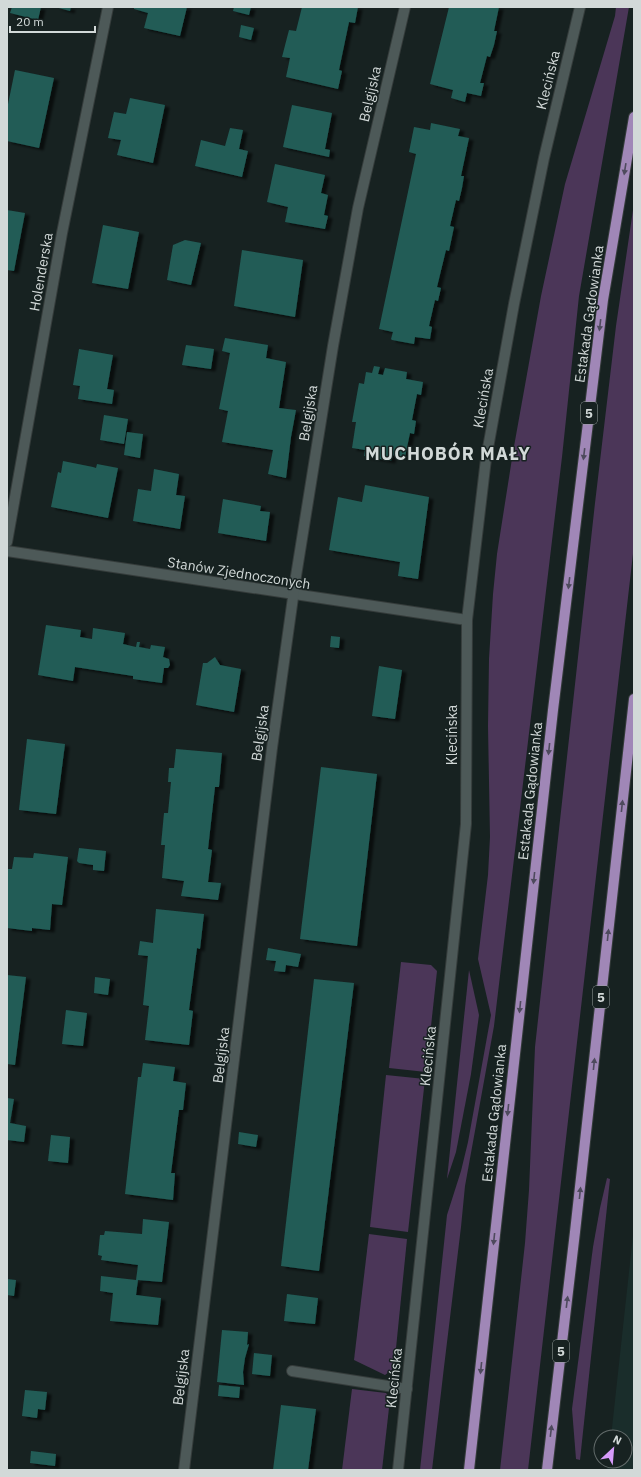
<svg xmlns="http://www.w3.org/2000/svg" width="641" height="1477" font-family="'IBM Plex Sans',sans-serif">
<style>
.built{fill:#1a2d2b}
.green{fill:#4b3658}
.building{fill:#215c56;filter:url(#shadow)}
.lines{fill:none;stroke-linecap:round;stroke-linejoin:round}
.service-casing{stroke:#353c3b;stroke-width:12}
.minor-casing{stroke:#353c3b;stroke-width:12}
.primary-casing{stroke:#353c3b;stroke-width:12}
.service{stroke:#4d5958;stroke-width:10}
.minor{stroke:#4d5958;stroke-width:10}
.primary{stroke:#a087b7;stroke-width:10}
.oneway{fill:#4e4a5d}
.labels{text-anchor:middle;stroke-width:3;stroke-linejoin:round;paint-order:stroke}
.shield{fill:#172221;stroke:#9aa2a1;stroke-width:1}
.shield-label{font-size:13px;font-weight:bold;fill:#d2d9d8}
.street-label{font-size:14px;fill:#d2d9d8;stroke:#172221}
.district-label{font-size:18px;font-weight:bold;letter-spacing:1px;fill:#d2d9d8;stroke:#172221}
</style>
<defs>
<filter id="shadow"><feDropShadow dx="4.5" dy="2.5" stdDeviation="1" flood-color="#0009"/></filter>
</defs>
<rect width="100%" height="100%" fill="#172221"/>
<!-- built -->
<path class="built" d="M634 1226V1470H607L608 1461H625V1437H611Z"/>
<!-- green -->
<g class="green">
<path d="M616 7H629L579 296 562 457 494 1026 465 1186 461 1227 444 1367 432 1470H420L447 1215 461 1171 468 1142 491 1015 478 959 488 875 490 837 488 726 489 659 493 594 497 554 513 452 541 296 565 184 615 16Z"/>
<path d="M634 203V545L528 1470H500L525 1243 529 1190 535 1047 595 503 616 326Z"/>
<path d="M401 962 431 965 437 971 426 1072 389 1068Z"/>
<path d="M469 970 479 1015 471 1074 456 1152 447 1179Z"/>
<path d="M386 1075 425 1079 408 1232 370 1227Z"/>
<path d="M607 1178 610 1179 580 1460 576 1459 572 1409 593 1247 600 1208Z"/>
<path d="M369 1234 407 1239 394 1368 385 1375 354 1360Z"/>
<path d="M352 1389 386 1393 390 1399 382 1470H342Z"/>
</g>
<!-- building -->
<g class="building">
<path d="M12 7H41L38 20 10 13Z"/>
<path d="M55 7H71L70 11Z"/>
<path d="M134 7H187L180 36 144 28 148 13 134 9Z"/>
<path d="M234 7H251L249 15 233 11Z"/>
<path d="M302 7H358L355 23 349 22 339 70 342 71 338 89 286 77 290 58 282 57 289 30 296 31Z"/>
<path d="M449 7H499L494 31H497L494 45 490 57 487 56 480 83H484L481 96 467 93 465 102 451 98 453 90 430 84Z"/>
<path d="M241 25 254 28 251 40 239 37Z"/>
<path d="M15 70 54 78 39 148 7 141V109Z"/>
<path d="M130 98 165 105 153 163 117 155 121 140 108 138 114 112 126 114Z"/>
<path d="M292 105 332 113 325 149 330 150 329 157 283 147Z"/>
<path d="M431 123 460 129 458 136 469 138 461 176H464L462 188 459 201 456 200 450 226 454 227 449 251 446 250 437 287 441 288 438 301 435 300 429 326 432 327 430 339 415 337 414 344 392 340 391 339 393 332 379 329 416 154 409 152 414 127 430 130Z"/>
<path d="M230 128 243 130 239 149 248 151 242 177 195 166 201 140 225 146Z"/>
<path d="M275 164 325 175 321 193 328 195 324 215 328 216 325 229 285 222 288 207 267 202Z"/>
<path d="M7 210 25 213 14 271 7 270Z"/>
<path d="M103 225 139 232 128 289 92 283Z"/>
<path d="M185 240 201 243 191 285 167 280 173 245Z"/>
<path d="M242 250 303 260 295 317 234 306Z"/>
<path d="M225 338 268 345 266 358 286 362 279 408 296 410 291 437 286 478 268 474 273 450 222 442 228 411 219 409 230 353 222 351Z"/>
<path d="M186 345 214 349 211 369 182 365Z"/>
<path d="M79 349 113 355 107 389 114 390 112 404 78 399 80 386 73 385Z"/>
<path d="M374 366 380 367 378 374 383 375 385 368 407 372 406 379 423 382 421 395 417 394 412 420 416 421 414 434 410 433 405 457 392 455 391 461 364 456 365 450 352 448 356 422H352L359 383 364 384 366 372 372 373Z"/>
<path d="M104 415 128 419 124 444 100 440Z"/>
<path d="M127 432 143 434 140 458 124 455Z"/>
<path d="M63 461 93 467 96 468 97 464 118 468 108 518 51 507 58 472 61 473Z"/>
<path d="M154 469 179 474 176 495 185 496 180 529 133 521 138 489 151 491Z"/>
<path d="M365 485 429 497 418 579 398 576 400 562 329 550 338 497 362 502Z"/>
<path d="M223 499 261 506 260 511 270 512 266 541 218 533Z"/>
<path d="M46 625 81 630 80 637 92 639 93 628 125 633 123 644 136 647 137 642H140L139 647 150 649 151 645 165 647 163 657 169 659 170 665 168 668H164L162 683 133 679V676L75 667 73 681 38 675Z"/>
<path d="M331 636 340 637 339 648 330 647Z"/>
<path d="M215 657 220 665 241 669 234 712 196 705 203 663H207Z"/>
<path d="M379 666 402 670 395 719 372 716Z"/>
<path d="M27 739 65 744 56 814 19 810Z"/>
<path d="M176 749 222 753 219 787H215L208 849 212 850 208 882 221 883 218 900 181 896 184 881 162 878 165 845H161L164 813H168L171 782H168L169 768H174Z"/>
<path d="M321 767 377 774 357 946 300 939Z"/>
<path d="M79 848 106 851 104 871 93 870V865L79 863 77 861Z"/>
<path d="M34 853 68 857 62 905 52 904 50 930 32 928V931L7 928V869H12L14 857 33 858Z"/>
<path d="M156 909 204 914 200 949 197 948 189 1010 193 1011 189 1045 145 1040 149 1006 143 1005 148 956 138 955 140 941 153 943Z"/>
<path d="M268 948 301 954 298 967 286 965 285 972 274 971 276 961 266 960Z"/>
<path d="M7 975 26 977 15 1065 7 1064Z"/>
<path d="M95 977 110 979 108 995 94 993Z"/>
<path d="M314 979 354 983 319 1271 281 1266Z"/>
<path d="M66 1010 87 1013 83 1046 62 1044Z"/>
<path d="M143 1063 175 1067 173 1081 186 1083 183 1110H179L171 1173H175L173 1200 125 1194 138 1077H141Z"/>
<path d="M7 1098 14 1099 10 1123 26 1126 24 1142 7 1140Z"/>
<path d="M239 1132 258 1135 256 1147 238 1144Z"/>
<path d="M51 1135 70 1137 68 1163 48 1161Z"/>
<path d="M143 1219 169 1222 162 1282 138 1280 136 1295 161 1298 158 1325 110 1321 113 1293 100 1291 101 1276 136 1280 138 1265 101 1260 102 1256 98 1255 100 1235H104L105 1231 142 1234Z"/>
<path d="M7 1279 16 1280 14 1296 7 1295Z"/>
<path d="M287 1294 318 1298 315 1324 284 1321Z"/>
<path d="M222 1330 248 1332 247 1345 249 1344 245 1358 243 1372 244 1385 217 1382Z"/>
<path d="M254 1353 272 1355 270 1376 252 1374Z"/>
<path d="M219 1385 240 1387 239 1398 218 1396Z"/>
<path d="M25 1390 47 1392 45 1410 38 1409 37 1418 22 1416Z"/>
<path d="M281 1405 316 1409 308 1470H273Z"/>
<path d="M31 1451 56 1454 55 1466 30 1463Z"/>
</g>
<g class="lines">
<!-- service casing -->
<g class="service-casing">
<path id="service" d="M292 1371 407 1389"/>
</g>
<!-- minor casing -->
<g class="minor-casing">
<g id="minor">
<path d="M7 542 62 233 108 7"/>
<path d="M7 551 467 620"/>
<path d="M184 1470 272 748 296 576 333 346 358 208 405 7"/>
<path d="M398 1470 466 824 467 620 486 459 514 304 544 158 580 7"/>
</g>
</g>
<!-- primary casing -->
<g class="primary-casing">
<g id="primary">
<path d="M469 1470 553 710 603 300 634 117"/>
<path d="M547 1470 575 1232 634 699"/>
</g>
</g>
<!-- service -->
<use href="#service" class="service"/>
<!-- minor -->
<use href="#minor" class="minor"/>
<!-- primary -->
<use href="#primary" class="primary"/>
</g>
<!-- one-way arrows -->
<defs><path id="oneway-solid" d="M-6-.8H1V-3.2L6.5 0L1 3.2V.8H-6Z"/></defs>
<g class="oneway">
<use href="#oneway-solid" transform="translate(625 169) rotate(99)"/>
<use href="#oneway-solid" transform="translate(600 325) rotate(97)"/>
<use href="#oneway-solid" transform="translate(584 454) rotate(97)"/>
<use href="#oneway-solid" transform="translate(569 583) rotate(97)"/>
<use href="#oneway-solid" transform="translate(549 749) rotate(96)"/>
<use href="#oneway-solid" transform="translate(622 806) rotate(-84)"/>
<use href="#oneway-solid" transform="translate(534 878) rotate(96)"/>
<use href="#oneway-solid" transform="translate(608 935) rotate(-84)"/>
<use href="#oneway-solid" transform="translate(520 1007) rotate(96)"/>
<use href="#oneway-solid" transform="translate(594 1064) rotate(-84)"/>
<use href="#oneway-solid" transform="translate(508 1110) rotate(96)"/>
<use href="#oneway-solid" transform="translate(580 1193) rotate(-84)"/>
<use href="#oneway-solid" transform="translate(494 1239) rotate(96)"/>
<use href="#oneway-solid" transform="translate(567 1302) rotate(-83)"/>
<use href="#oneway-solid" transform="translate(481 1368) rotate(96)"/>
<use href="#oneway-solid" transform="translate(551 1431) rotate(-83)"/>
</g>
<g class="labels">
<!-- shield labels -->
<g class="shield">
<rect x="581" y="402" width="16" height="22" rx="3"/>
<rect x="593" y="986" width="16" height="22" rx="3"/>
<rect x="553" y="1340" width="16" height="22" rx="3"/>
</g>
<g class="shield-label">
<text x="589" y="418">5</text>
<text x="601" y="1002">5</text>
<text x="561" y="1356">5</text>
</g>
<!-- street labels -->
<g class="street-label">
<text transform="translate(548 80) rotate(-76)" y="5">Klecińska</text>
<text transform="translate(370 94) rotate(-77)" y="5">Belgijska</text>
<text transform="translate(41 272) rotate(-80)" y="5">Holenderska</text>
<text transform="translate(589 314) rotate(-82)" y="5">Estakada Gądowianka</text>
<text transform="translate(483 398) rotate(-80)" y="5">Klecińska</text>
<text transform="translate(308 413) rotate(-81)" y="5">Belgijska</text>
<text transform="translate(239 573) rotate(9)" y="5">Stanów Zjednoczonych</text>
<text transform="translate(260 733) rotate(-82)" y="5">Belgijska</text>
<text transform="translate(452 735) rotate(-90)" y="5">Klecińska</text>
<text transform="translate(530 791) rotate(-84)" y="5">Estakada Gądowianka</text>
<text transform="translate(221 1055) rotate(-83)" y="5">Belgijska</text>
<text transform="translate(428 1056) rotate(-84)" y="5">Klecińska</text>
<text transform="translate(494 1113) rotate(-84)" y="5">Estakada Gądowianka</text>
<text transform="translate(181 1377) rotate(-83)" y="5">Belgijska</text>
<text transform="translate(394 1378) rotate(-84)" y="5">Klecińska</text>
</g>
<!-- district labels -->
<g class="district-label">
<text x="448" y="460">MUCHOBÓR MAŁY</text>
</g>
</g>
<!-- border -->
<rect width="641" height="1477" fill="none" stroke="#d2d9d8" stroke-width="16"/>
<!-- north arrow -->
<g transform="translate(613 1449) rotate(26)"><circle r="19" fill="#172221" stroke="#626b6a"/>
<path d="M0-3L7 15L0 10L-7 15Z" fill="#d69bfa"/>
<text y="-6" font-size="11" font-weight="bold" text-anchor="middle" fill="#d2d9d8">N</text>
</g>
<!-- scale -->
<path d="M10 26v6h85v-6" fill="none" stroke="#d2d9d8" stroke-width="2"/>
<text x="16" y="26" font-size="12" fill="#d2d9d8" stroke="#172221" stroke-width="3" paint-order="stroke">20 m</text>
</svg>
